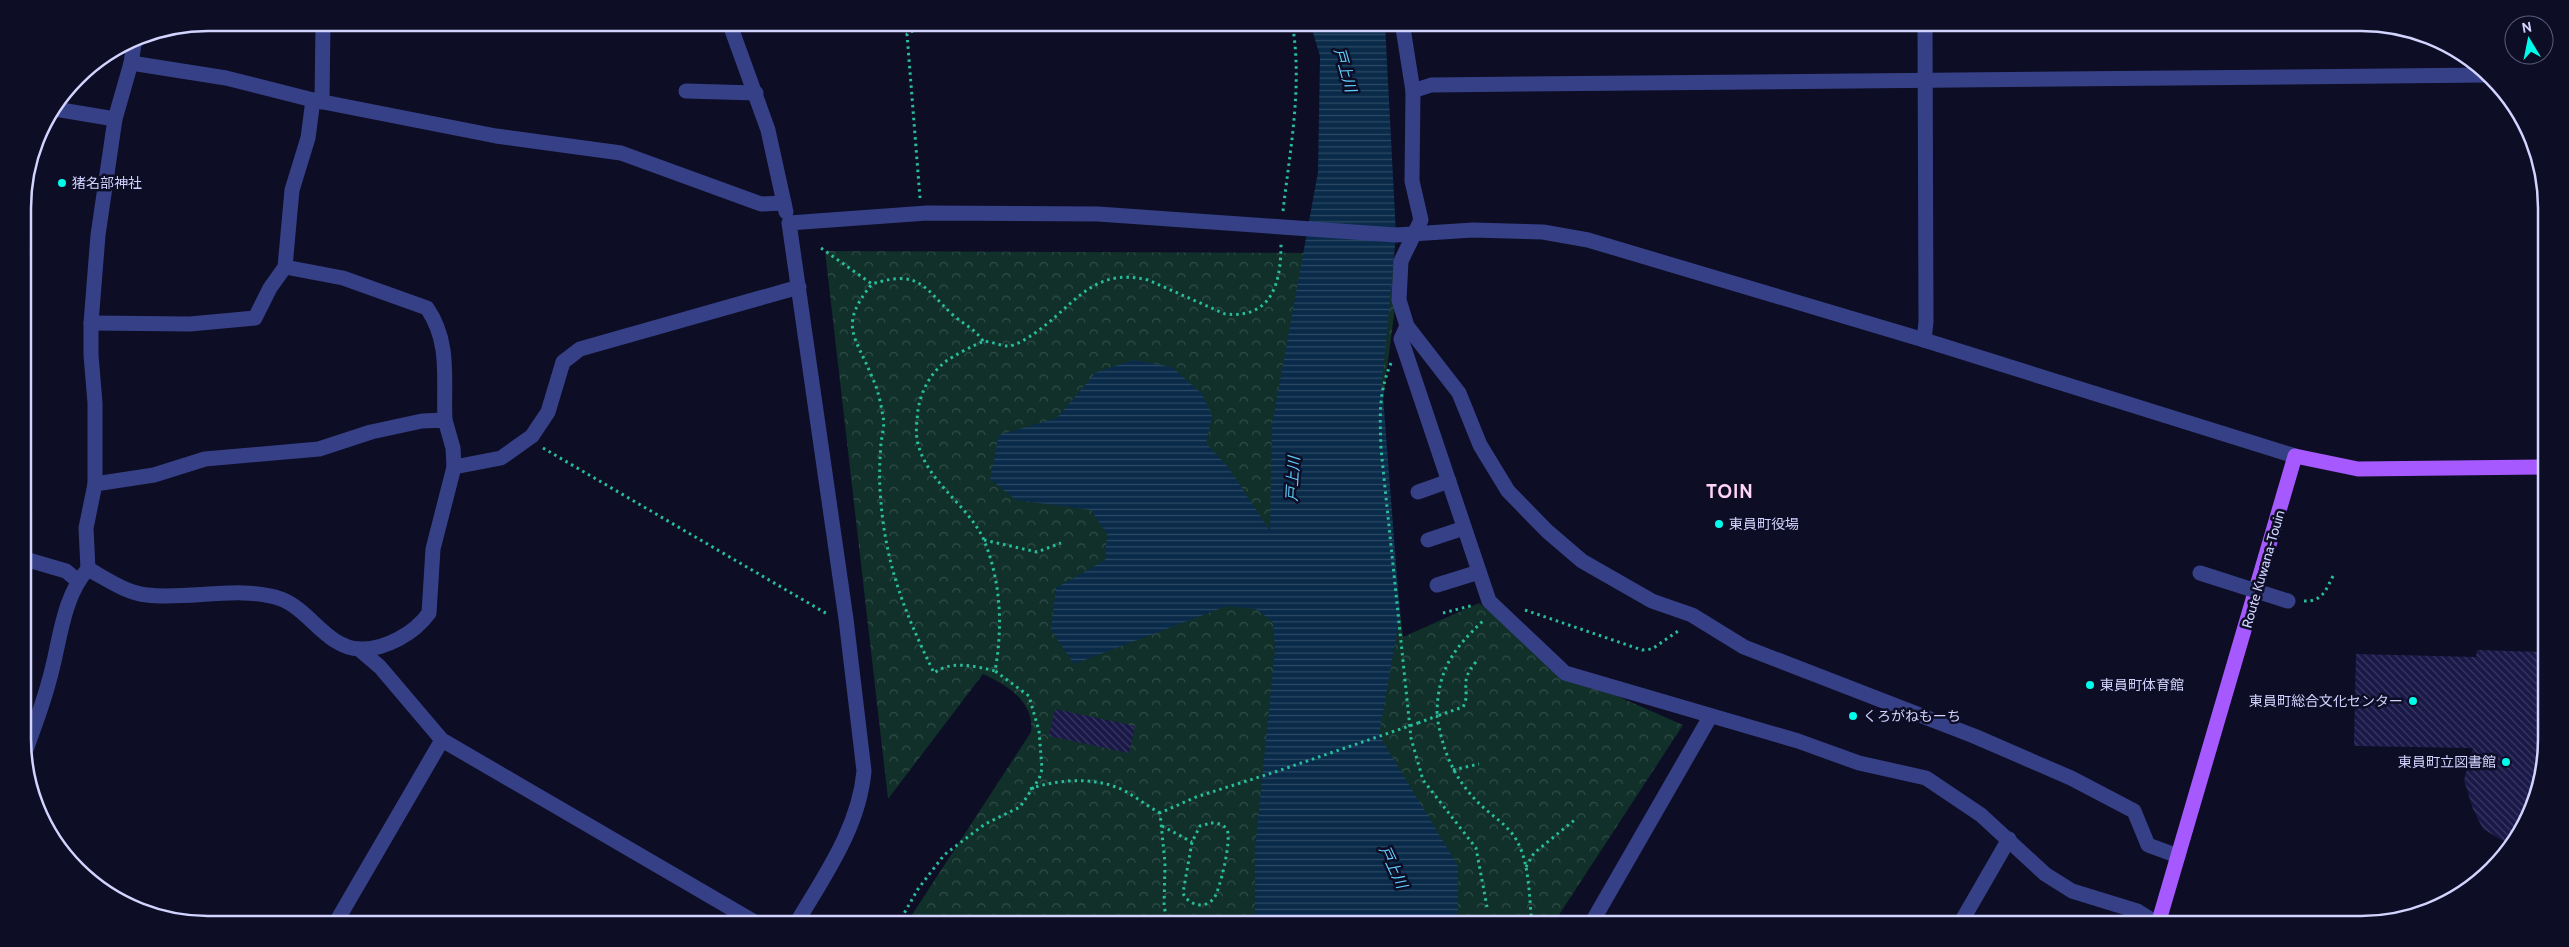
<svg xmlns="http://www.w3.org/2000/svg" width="2569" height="947" font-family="Cabin,'Noto Sans JP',sans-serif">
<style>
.park{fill:url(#park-crowns)}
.water{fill:url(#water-rules)}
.building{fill:url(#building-back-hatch)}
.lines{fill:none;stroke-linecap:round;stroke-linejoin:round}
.path{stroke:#28bd9b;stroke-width:3;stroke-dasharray:2.5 4;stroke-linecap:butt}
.minor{stroke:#364087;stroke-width:15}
.major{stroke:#a559ff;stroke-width:15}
.path-bridge{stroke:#28bd9b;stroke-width:3;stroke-dasharray:2.5 4;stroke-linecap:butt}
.minor-bridge{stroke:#364087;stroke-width:15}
.poi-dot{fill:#00fdeb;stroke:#0d0d25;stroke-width:2}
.labels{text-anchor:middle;stroke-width:5;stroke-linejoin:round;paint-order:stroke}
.poi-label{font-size:14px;fill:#d2d4ff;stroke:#0d0d25;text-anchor:start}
.street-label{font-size:14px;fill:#d2d4ff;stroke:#0d0d25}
.water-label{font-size:15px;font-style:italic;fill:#60d0ff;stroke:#0d0d25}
.district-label{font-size:19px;font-weight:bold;letter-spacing:1px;fill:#ffd4f7;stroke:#0d0d25}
.rim{fill:none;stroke:#d2d4ff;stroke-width:2.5}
</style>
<defs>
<pattern id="park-crowns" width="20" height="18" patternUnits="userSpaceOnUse" patternTransform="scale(1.25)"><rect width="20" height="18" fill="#103029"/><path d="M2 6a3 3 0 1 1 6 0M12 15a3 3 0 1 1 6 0" fill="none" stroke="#324d49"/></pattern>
<pattern id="water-rules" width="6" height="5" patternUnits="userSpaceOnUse" patternTransform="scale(1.25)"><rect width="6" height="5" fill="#092b49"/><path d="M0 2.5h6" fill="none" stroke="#2c4964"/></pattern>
<pattern id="building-back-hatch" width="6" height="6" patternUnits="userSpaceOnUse" patternTransform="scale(1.25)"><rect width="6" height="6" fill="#1a1847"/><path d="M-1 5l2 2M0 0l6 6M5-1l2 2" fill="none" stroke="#3a3963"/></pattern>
</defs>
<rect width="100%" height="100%" fill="#0d0d25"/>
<!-- park -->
<path class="park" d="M825 251 1324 253 1401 261 1380 423 1403 637 1479 603 1565 673 1683 725 1553 924H906L1031 732C1035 702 1007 685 983 674L888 799Z"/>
<!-- water -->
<path class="water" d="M1310 23H1385L1396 235 1382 383 1400 615 1379 735 1458 866V924H1255V849L1275 649 1273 622 1256 609 1227 606 1074 664 1051 630 1056 588 1105 560 1107 534 1091 510 1016 500 990 479 999 435 1057 418 1096 372 1134 360 1172 367 1202 394 1212 416 1206 443 1228 467 1270 531 1272 425 1318 172 1320 56Z"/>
<!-- building -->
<g class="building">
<path d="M2477 650 2546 652V739L2537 798 2512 846 2483 829 2473 809 2464 780 2473 748 2354 746 2356 654 2476 657Z"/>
<path d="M1055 709 1135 726 1129 753 1049 736Z"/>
</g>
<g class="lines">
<!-- path -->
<g class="path">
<path d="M920 198 907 34 929 22"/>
<path d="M1283 211C1290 149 1303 85 1292 22"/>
<path d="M821 248 872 284"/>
<path d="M983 341C975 329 965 325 954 316 923 287 920 269 872 284 838 326 855 335 872 377 878 389 881 404 883 417 885 425 882 435 881 443 880 459 879 473 880 489 884 561 903 609 934 673 951 660 975 666 995 671"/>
<path d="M1391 363C1378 394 1380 417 1381 449L1411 738 1423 780 1476 848 1487 907"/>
<path d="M543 448 829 615"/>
<path d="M984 540 1037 552 1061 543"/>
<path d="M2304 601C2322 602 2326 590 2333 576"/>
<path d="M1525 610 1642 650 1652 649 1681 629"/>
<path d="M1443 613 1474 605"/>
<path d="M1476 662C1457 684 1472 690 1463 707L1437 716C1437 670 1453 649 1485 619"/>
<path d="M1418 723 1437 716C1443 754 1456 783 1485 809 1497 819 1510 828 1517 841 1530 865 1529 898 1532 924"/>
<path d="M1453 770 1479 764"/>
<path d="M1030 789C1057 779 1094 777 1121 789 1135 796 1147 806 1160 813"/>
<path d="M1211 823C1217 823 1224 824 1227 830 1232 839 1220 890 1214 898 1205 910 1188 905 1183 893L1192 842 1200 826Z"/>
<path d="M1162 826 1192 842"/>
<path d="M1526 867 1534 853 1577 818"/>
<path d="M898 924 918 889 944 855 985 824 1020 807 1039 779 1042 769 1039 731 1029 696 995 671C1003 627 1001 582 984 540 968 505 928 483 918 444 915 433 917 421 918 410 921 391 930 374 945 362 953 356 974 345 982 342 989 340 1000 346 1008 346 1015 346 1026 339 1032 335 1073 308 1091 266 1148 280L1225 314C1272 319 1281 283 1281 244"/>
<path d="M1168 924 1164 906 1165 863 1160 813 1196 797 1275 772"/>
</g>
<!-- minor -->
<g class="minor">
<path d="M729 22 768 130 786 212"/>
<path d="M1402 22 1413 91 1412 181 1421 220 1401 261 1399 300 1407 326 1459 393 1480 445 1508 491 1547 531 1582 561 1652 601 1692 615 1744 647 1974 736 2071 778 2134 811 2148 845 2178 856"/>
<path d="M131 63 226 78 313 100 496 136 621 153 761 204 784 203"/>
<path d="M686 91 756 93"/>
<path d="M1413 91 1431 85 2488 75"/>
<path d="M322 102 323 22"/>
<path d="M55 109 115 119"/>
<path d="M285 267 343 278 427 308C451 343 443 380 445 420"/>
<path d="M91 323 190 324 255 318 270 288 285 267 292 190 308 138 313 100"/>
<path d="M1407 326 1401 339 1489 601 1565 673 1798 741 1859 763 1926 778 1981 815 2045 874 2072 891 2137 911 2158 924"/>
<path d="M1924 340 1926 322 1925 22"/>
<path d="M454 467 501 458 532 436 548 412 563 362 580 349 799 287"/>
<path d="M1418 492 1449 481"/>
<path d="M1428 540 1464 528"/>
<path d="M25 559 66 571 78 581"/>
<path d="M88 569C107 579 126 593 147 595 189 600 241 585 281 599 310 610 327 648 360 649 385 650 415 633 429 613L433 549 454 467 453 448 445 420 422 421 371 432 319 449 205 459 154 475 95 484"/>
<path d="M1437 585 1479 572"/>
<path d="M359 649 380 667 442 740 758 924"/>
<path d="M26 750C34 727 43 704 49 681 60 644 62 597 88 569L86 528 95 484V403L91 355V323L98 235 115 119 131 63 135 38"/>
<path d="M335 924 442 740"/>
<path d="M796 924C824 876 859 828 864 771L846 619 789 223 927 213 1098 214 1396 235 1473 230 1543 232 1588 240 1924 340 2295 456"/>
<path d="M1591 924 1710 717"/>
<path d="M1960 924 2009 839"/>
</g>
<!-- major -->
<path class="major" d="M2158 924 2295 456 2358 469 2546 467"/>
<!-- path-bridge -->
<path class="path-bridge" d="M1275 772 1418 723"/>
<!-- minor-bridge -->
<path class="minor-bridge" d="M2200 573 2288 601"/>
</g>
<!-- markers -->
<g class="poi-dot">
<circle cx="62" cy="183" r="5"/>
<circle cx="1719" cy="524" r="5"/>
<circle cx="2090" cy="685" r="5"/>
<circle cx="2413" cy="701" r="5"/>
<circle cx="1853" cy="716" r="5"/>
<circle cx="2506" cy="762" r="5"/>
</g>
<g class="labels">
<!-- poi labels -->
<g class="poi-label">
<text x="72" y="188">猪名部神社</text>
<text x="1729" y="529">東員町役場</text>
<text x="2100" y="690">東員町体育館</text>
<text x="2403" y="706" text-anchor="end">東員町総合文化センター</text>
<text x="1863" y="721">くろがねもーち</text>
<text x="2496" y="767" text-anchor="end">東員町立図書館</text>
</g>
<!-- street labels -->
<g class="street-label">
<text transform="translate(2263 569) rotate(-74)" y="5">Route Kuwana-Touin</text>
</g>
<!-- water labels -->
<g class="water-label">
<text transform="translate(1345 70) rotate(74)" y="5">戸上川</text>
<text transform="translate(1293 479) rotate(-87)" y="5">戸上川</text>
<text transform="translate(1393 867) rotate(65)" y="5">戸上川</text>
</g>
<!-- district labels -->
<g class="district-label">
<text x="1730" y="498">TOIN</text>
</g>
</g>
<!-- crop -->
<path d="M0 0H2569V947H0ZM208 31H2361A177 177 0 0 1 2538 208V739A177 177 0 0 1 2361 916H208A177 177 0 0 1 31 739V208A177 177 0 0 1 208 31Z" fill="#0d0d25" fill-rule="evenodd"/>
<path class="rim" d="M208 31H2361A177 177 0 0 1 2538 208V739A177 177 0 0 1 2361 916H208A177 177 0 0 1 31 739V208A177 177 0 0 1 208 31Z"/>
<!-- north arrow -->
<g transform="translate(2529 40) rotate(350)"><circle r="24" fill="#0d0d25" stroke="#5c5d7c"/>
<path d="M0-4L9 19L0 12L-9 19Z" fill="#00fdeb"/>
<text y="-8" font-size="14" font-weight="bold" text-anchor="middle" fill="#d2d4ff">N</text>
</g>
</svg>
